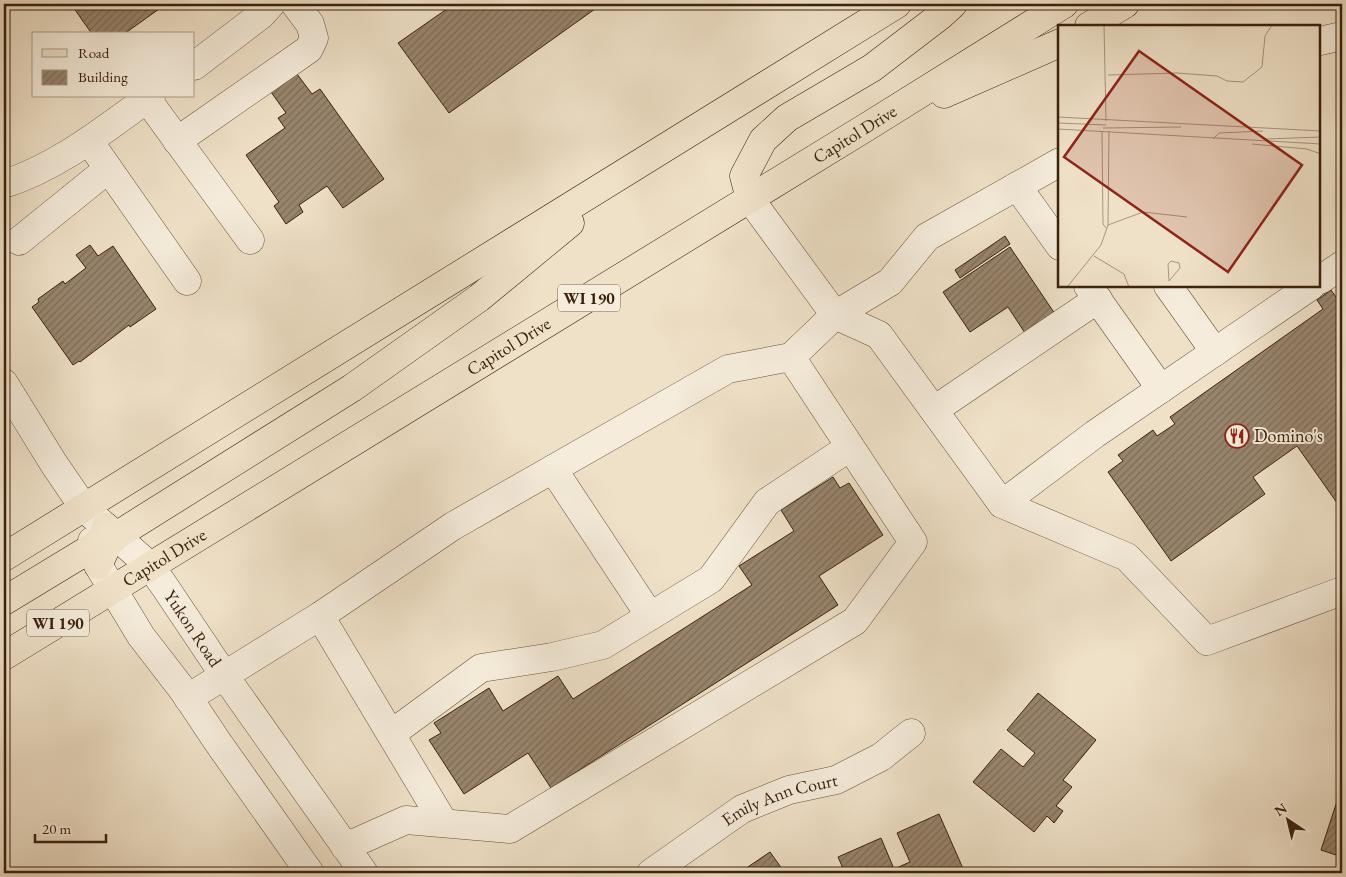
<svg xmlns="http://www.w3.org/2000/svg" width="1346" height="877" font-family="'EB Garamond',serif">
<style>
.building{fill:url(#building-hatch);stroke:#3a220c}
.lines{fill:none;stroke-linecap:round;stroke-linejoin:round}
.minor-casing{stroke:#67523b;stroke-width:29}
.major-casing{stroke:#3a220c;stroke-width:29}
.minor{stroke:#f5ecdb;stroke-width:28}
.major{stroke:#efe1c8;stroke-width:28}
.labels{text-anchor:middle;stroke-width:4;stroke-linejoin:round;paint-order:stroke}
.shield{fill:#f5ecdb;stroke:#725f4a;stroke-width:1}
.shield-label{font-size:16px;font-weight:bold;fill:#3a220c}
.street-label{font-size:18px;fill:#3a220c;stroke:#f5ecdb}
.poi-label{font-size:18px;fill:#3a220c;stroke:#f5ecdb;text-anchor:start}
.inset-road{fill:none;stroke:#a7957d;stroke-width:1}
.view{fill:#8f2418;fill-opacity:0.15;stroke:#8f2418;stroke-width:2.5}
.inset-edge{fill:none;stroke:#3a220c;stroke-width:2.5}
</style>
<defs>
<pattern id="building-hatch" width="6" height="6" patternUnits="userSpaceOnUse" patternTransform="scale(1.25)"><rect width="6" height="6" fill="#98856e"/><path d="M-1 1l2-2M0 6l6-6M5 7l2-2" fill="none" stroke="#7d6c59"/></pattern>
</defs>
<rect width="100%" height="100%" fill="#efe1c8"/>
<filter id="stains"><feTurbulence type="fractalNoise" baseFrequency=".004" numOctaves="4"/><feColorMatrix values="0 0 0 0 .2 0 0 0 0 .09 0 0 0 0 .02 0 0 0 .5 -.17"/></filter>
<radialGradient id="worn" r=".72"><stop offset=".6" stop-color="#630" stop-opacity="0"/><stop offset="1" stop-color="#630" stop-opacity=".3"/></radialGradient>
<!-- building -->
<g class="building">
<path d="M71 4H166L124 34H92Z"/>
<path d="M454 4H602L449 113 398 43Z"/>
<path d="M297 74 312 94 320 89 384 179 343 208 327 186 299 205 303 212 286 224 274 206 279 202 246 155 285 128 278 118 286 113 271 92Z"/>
<path d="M1005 236 1010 244 960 278 955 270Z"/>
<path d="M90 245 98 256 113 246 156 309 130 327 129 325 80 362 79 361 73 365 32 307 39 302 38 299 63 281 65 284 86 268 76 255Z"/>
<path d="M1010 247 1055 314 1025 333 1008 307 970 332 943 292Z"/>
<path d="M1331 290 1338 300 1342 297V510L1297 446 1253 477 1265 494 1171 561 1108 472 1123 461 1118 455 1153 430 1157 436 1175 424 1170 417 1323 309 1317 300Z"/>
<path d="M833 477 840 488 849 483 883 535 819 576 838 605 551 788 528 753 464 794 429 740 441 733 434 723 489 688 503 711 558 676 573 699 752 585 739 566 794 531 781 510Z"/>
<path d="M1038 693 1096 740 1063 780 1072 787 1056 806 1063 811 1054 823 1047 816 1034 832 973 782 1001 749 1023 767 1035 753 1007 730Z"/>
<path d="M1342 786V857L1321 850Z"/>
<path d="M939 814 965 873H845L838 857 881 838 894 869 910 862 897 833Z"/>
<path d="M770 852 785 873H739Z"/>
</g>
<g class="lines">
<!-- minor casing -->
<g class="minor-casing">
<g id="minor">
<path d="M1320 41 1342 36"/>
<path d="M194 66 261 15 271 4"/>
<path d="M147 99 250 240"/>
<path d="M89 141 187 281"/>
<path d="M177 141 309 49 314 38 310 24 295 4"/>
<path d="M4 184C58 167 105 129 151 96"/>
<path d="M1017 186 1060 246"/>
<path d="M750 199 835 315 879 335 1002 504 1095 434 1311 286"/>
<path d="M19 241 108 169"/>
<path d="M1320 280 1342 265"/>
<path d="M1088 286 1161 389"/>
<path d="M1168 286 1215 352"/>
<path id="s1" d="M4 383 54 464 84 508 150 566 163 584 224 675 364 873"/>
<path d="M934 410 1098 299"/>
<path d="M553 469 650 616"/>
<path d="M1002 504 1127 557 1207 641 1342 591"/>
<path d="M92 541 98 565 141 636 185 693 217 741 310 873"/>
<path d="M320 616 453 526 728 369 791 357"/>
<path d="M188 698 320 616 444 823"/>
<path d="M391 734 481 668 552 657 603 645 711 579 767 502 850 447"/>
<path d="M345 847 406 820 510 829 855 621 913 542 791 357 835 315 890 282 927 237 1060 162"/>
<path id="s2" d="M651 873 742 809 789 790 836 780 881 757 911 733"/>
</g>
</g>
<!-- major casing -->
<g class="major-casing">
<g id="major">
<path d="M1089 26 1125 4"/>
<path d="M944 94 1060 43"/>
<path d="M750 199 744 176 763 140 787 118 872 68 940 16 953 4"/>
<path d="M4 557 897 4"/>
<path d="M98 565 107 546 116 536 352 388 479 298 570 223"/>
<path d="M4 601 93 547 102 538 106 527"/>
<path id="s3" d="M4 656 865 128 1064 4"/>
</g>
</g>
<!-- minor -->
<use href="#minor" class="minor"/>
<!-- major -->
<use href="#major" class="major"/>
</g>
<!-- icons -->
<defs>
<g id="restaurant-ring" transform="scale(1.25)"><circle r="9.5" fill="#f5ecdb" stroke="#8f2418" stroke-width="1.5"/><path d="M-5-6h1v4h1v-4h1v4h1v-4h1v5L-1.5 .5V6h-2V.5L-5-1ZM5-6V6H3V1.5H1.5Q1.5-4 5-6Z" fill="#8f2418"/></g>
</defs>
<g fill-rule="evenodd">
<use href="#restaurant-ring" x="1237" y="436"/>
</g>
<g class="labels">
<!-- shield labels -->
<g class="shield">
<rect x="558" y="284.5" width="62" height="27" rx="4"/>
<rect x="27" y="609.5" width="62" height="27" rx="4"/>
</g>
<g class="shield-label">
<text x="589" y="304">WI 190</text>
<text x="58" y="629">WI 190</text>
</g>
<!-- street labels -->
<g class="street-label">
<text dy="6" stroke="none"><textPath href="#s3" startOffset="998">Capitol Drive</textPath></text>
<text dy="6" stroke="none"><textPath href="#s3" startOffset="592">Capitol Drive</textPath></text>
<text dy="6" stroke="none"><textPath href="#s3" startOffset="188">Capitol Drive</textPath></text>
<text dy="6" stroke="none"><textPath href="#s1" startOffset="312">Yukon Road</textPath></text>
<text dy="6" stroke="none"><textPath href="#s2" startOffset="150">Emily Ann Court</textPath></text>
</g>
<!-- poi labels -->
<g class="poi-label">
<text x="1254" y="442">Domino's</text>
</g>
</g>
<!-- overview -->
<g transform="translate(1058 25)">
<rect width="262" height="262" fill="#efe1c8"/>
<path class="inset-road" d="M46 0 48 96M50 50 119 48 159 51 169 56 185 57 204 42 207 11 214 0M0 92 263 106M0 98 48 100M45 103 123 102M0 104 263 119M44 106 45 199 48 203M155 114 161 108 205 106M208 114 263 112M194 119 249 124 263 129M50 200 85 187 129 192M36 231 66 249 71 262M113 236 121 238 122 243 111 256 110 239ZM10 261 43 220 50 200 51 106"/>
<path class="view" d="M81 26 244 140 170 247 6 132Z"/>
<rect width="262" height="262" class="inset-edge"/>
</g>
<!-- margin -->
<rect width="1346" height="877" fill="none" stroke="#efe1c8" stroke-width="20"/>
<rect x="5" y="5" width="1336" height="867" fill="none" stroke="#3a220c" stroke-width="2.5"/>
<rect x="10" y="10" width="1326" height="857" fill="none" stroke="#3a220c"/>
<!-- legend -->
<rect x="32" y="32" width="162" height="65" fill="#f5ecdb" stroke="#aa9b88"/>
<rect x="42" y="49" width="25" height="8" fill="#efe1c8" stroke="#aa9b88"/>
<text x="78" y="58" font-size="15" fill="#3a220c">Road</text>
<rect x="42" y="70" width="25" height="15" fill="url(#building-hatch)" stroke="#aa9b88"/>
<text x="78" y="82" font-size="15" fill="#3a220c">Building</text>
<!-- north arrow -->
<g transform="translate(1288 820) rotate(325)" stroke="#f5ecdb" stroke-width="4" paint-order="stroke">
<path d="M0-4L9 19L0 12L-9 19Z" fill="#3a220c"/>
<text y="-8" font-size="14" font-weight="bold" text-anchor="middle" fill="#3a220c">N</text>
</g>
<!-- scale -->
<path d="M35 834v8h71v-8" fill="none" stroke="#3a220c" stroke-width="2.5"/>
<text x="42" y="834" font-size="15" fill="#3a220c" stroke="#f5ecdb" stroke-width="4" paint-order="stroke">20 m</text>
<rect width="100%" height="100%" filter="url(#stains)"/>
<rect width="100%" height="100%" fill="url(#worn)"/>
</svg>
